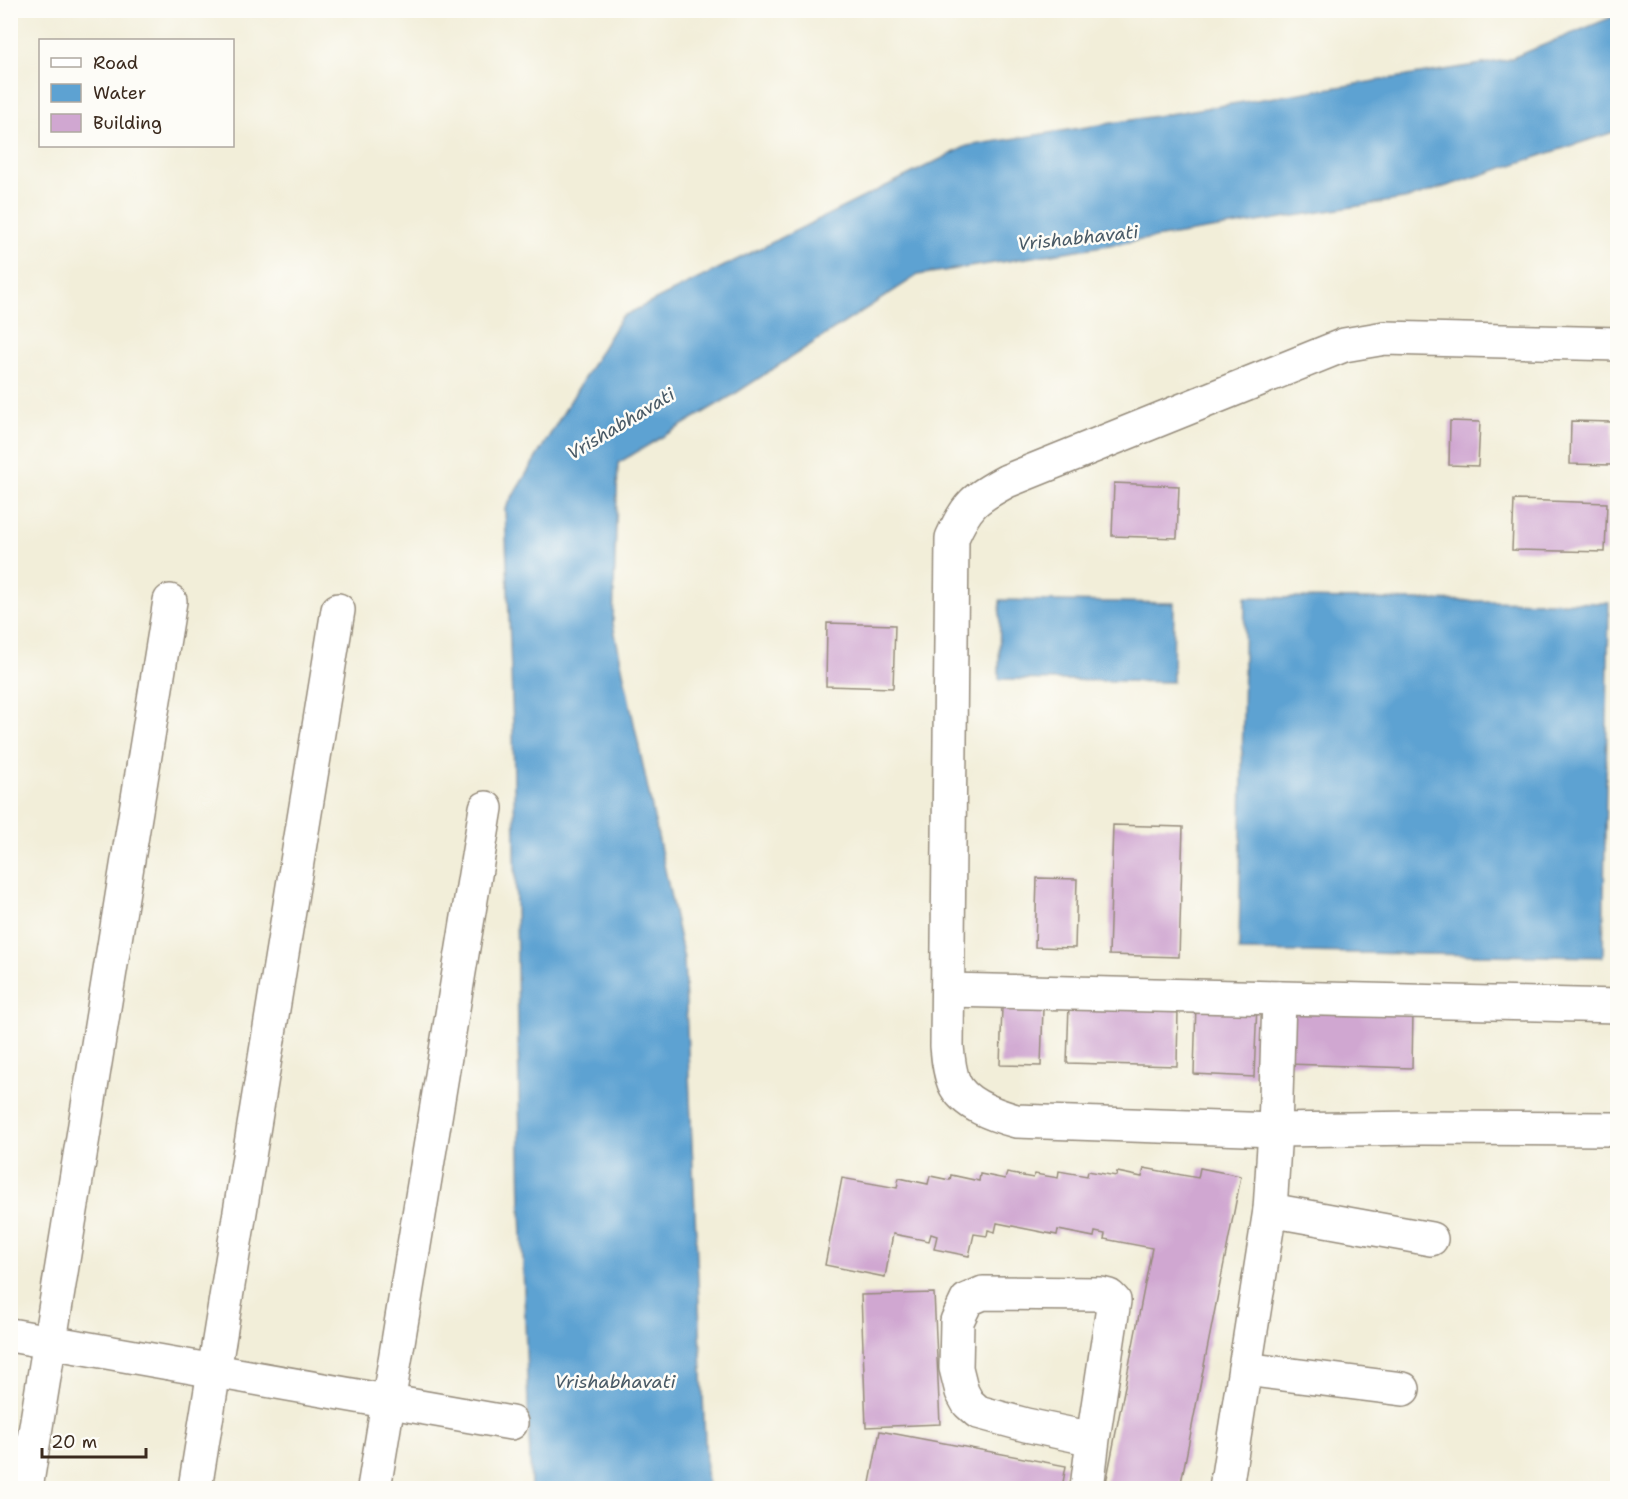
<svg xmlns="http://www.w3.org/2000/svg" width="1628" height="1499" font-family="'Shantell Sans',sans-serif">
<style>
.water{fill:#5da2d2;stroke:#4c6678;stroke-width:1.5}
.building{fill:#d0a7d1}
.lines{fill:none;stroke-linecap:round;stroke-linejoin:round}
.minor-casing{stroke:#968c7c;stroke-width:36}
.minor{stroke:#fff;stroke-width:33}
.labels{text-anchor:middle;stroke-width:5;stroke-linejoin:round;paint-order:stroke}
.water-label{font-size:18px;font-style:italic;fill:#495a66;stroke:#fdfcf7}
</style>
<rect width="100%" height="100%" fill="#fdfcf7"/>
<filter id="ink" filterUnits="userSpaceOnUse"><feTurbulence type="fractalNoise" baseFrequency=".0167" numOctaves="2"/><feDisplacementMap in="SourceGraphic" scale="12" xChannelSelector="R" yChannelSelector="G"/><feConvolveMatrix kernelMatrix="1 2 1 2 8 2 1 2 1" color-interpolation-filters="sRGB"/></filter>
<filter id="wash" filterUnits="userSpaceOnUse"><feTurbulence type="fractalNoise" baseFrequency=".008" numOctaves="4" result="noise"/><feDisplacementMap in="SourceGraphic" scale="24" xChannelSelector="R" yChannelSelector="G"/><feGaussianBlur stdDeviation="1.35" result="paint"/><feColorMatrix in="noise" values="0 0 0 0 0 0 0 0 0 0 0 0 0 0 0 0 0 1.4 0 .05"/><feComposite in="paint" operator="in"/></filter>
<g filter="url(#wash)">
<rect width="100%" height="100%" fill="#f2eed9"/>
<!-- water -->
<g class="water">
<path d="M1617 15V131L1410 198 918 275 733 395 618 463 613 624 684 959 707 1488H531L521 1210 513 727 505 509 621 317 967 146 1507 60Z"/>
<path d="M1245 597 1609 603 1603 957 1239 951Z"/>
<path d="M1000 600 1174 603 1173 682 999 679Z"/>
</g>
<g id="blocks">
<!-- building -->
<g class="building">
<path d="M1450 421 1480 422 1478 466 1449 465Z"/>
<path d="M1571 421 1613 422 1612 465 1570 464Z"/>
<path d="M1114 483 1179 486 1177 538 1112 536Z"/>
<path d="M1514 500 1607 503 1605 552 1512 550Z"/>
<path d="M827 623 895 625 893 688 826 686Z"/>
<path d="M1113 825 1183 827 1179 957 1109 955Z"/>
<path d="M1037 878 1077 879 1075 948 1035 947Z"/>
<path d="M1196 1003 1257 1004 1254 1077 1194 1074Z"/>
<path d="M1069 1005 1178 1008 1177 1066 1067 1063Z"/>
<path d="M1002 1007 1043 1008 1041 1066 1000 1065Z"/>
<path d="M1288 1009 1413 1012 1412 1068 1287 1064Z"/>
<path d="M1144 1168 1198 1178 1200 1168 1241 1176 1180 1488H1105L1152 1248 1104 1239 1105 1234 1095 1232 1094 1237 1058 1230 1057 1235 997 1223 995 1232 988 1230 987 1236 974 1234 969 1256 934 1249 937 1236 931 1234 929 1241 893 1234 885 1277 825 1265 842 1178 897 1188 899 1178 928 1184 930 1176 950 1180 951 1175 979 1181 980 1174 1005 1179 1007 1173 1033 1178 1035 1174 1058 1178 1059 1171 1087 1176 1088 1171 1116 1176 1117 1172 1142 1177Z"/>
<path d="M934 1293 940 1424 866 1427 861 1295Z"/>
<path d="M880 1431 1066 1466 1062 1488H869Z"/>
</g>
</g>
</g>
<g filter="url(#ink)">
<use href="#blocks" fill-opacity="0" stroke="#968c7c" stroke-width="1.5"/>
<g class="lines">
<!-- minor casing -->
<g class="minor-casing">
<g id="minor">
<path d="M1618 344 1385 338 1344 345 1007 481C975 498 967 504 952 538L947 1046C948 1058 949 1071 954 1083 964 1105 995 1115 1016 1121L1275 1130 1422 1128 1618 1129"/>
<path d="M948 990 1618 1006"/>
<path d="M1270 1210 1431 1239"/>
<path d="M10 1335 511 1423"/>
<path d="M1245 1369 1403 1389"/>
<path d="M26 1488 170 601"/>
<path d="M195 1488 338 610"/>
<path d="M374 1488 486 808"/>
<path d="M1087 1488 1093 1439 1114 1301 1109 1296 1101 1294 983 1293 967 1300 957 1321 956 1368 962 1392 968 1403 978 1412 1026 1425 1093 1439"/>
<path d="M1226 1488 1270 1210 1275 1130 1279 998"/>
</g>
</g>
<!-- minor -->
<use href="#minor" class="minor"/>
</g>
</g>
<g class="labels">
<!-- water labels -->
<g class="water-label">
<text transform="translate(1078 238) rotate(-6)" y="6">Vrishabhavati</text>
<text transform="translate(621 424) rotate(-31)" y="6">Vrishabhavati</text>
<text x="615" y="1388">Vrishabhavati</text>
</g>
</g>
<!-- margin -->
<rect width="1628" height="1499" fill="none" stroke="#fdfcf7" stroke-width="36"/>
<!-- legend -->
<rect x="39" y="39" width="195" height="108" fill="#fdfcf7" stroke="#afa8a0" stroke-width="1.5"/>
<rect x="51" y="58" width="30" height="9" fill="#ffffff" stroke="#afa8a0" stroke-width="1.5"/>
<text x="93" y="69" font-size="18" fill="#3b2a1e">Road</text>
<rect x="51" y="84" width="30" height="18" fill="#5da2d2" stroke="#afa8a0" stroke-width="1.5"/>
<text x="93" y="99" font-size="18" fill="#3b2a1e">Water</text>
<rect x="51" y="114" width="30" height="18" fill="#d0a7d1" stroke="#afa8a0" stroke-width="1.5"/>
<text x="93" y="129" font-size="18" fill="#3b2a1e">Building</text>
<!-- scale -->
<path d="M42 1448v9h104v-9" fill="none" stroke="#3b2a1e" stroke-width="3"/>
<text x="51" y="1448" font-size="18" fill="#3b2a1e" stroke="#fdfcf7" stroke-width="4.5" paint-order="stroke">20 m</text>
</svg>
